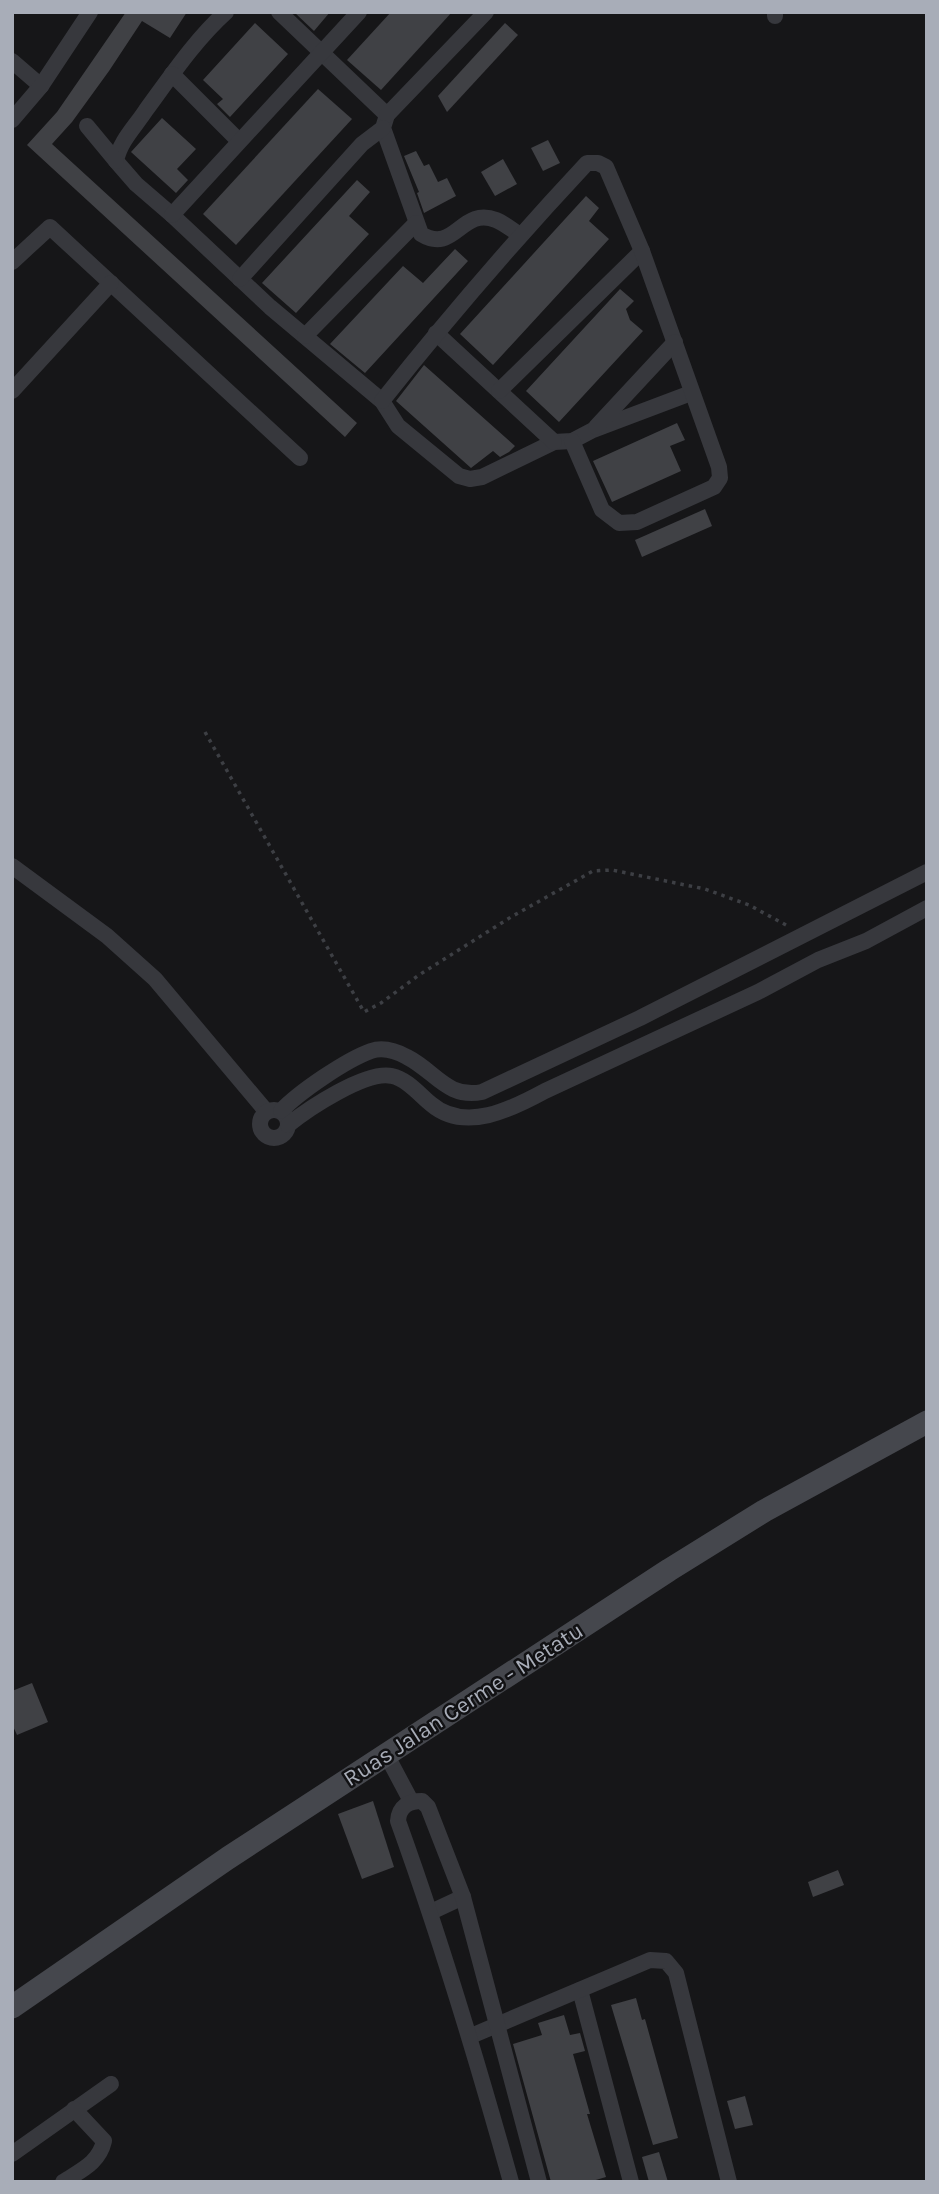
<svg xmlns="http://www.w3.org/2000/svg" width="939" height="2194" font-family="Karla,sans-serif">
<style>
.building{fill:#404145}
.lines{fill:none;stroke-linecap:round;stroke-linejoin:round}
.path{stroke:#3d3f44;stroke-width:3.5;stroke-dasharray:3.5 5;stroke-linecap:butt}
.minor{stroke:#37383d;stroke-width:16}
.secondary{stroke:#45474d;stroke-width:23}
.labels{text-anchor:middle;stroke-width:5;stroke-linejoin:round;paint-order:stroke}
.street-label{font-size:23px;fill:#a8adb8;stroke:#111113}
</style>
<rect width="100%" height="100%" fill="#161618"/>
<!-- building -->
<g class="building">
<path d="M126 12H187L170 38 142 21 109 71 72 122 52 144 357 423 345 437 27 145 57 112Z"/>
<path d="M294 12H330L314 31Z"/>
<path d="M391 12H452L381 90 347 60Z"/>
<path d="M255 23 288 54 230 117 217 104 223 99 203 80Z"/>
<path d="M505 23 518 35 447 112 438 96Z"/>
<path d="M318 89 352 119 236 245 203 214Z"/>
<path d="M162 118 196 149 177 169 188 180 176 193 131 152Z"/>
<path d="M548 140 560 163 543 171 531 148Z"/>
<path d="M416 151 424 166 429 164 438 182 447 178 456 196 424 213 417 193 419 192 404 156Z"/>
<path d="M503 159 517 184 495 196 481 172Z"/>
<path d="M357 180 370 192 349 216 369 234 296 313 262 283Z"/>
<path d="M586 196 599 208 589 221 609 239 493 365 460 334Z"/>
<path d="M455 249 468 261 365 373 330 344 403 266 423 283Z"/>
<path d="M620 289 634 301 626 309 630 320 643 331 559 422 526 391Z"/>
<path d="M424 365 515 446 509 452 500 457 493 451 471 468 396 401Z"/>
<path d="M677 423 685 440 670 446 681 471 612 502 593 461Z"/>
<path d="M705 509 712 526 642 557 635 540Z"/>
<path d="M32 1683 48 1722 17 1735 12 1724V1691Z"/>
<path d="M373 1801 394 1867 362 1879 338 1814Z"/>
<path d="M838 1870 844 1885 813 1897 808 1882Z"/>
<path d="M636 1998 642 2020 645 2019 678 2138 653 2145 611 2005Z"/>
<path d="M564 2015 570 2035 580 2033 585 2051 573 2054 590 2114H587L606 2177 589 2182H551L513 2044 542 2035 538 2023Z"/>
<path d="M745 2096 753 2125 735 2129 727 2101Z"/>
<path d="M659 2152 668 2182H649L642 2157Z"/>
</g>
<g class="lines">
<!-- path -->
<path class="path" d="M205 732 364 1012 381 1003 419 975 511 917 593 871 612 870 705 889 749 905 786 925"/>
<!-- minor -->
<g class="minor">
<path d="M226 12C195 40 171 76 146 110 135 127 120 141 116 161L136 184 172 215 270 307 382 401 398 426 459 476 470 479 482 477 554 442 572 441 593 430 691 393"/>
<path d="M279 12 387 115 383 128 421 234C455 255 461 206 496 220 504 223 512 230 520 235"/>
<path d="M775 12V16"/>
<path d="M12 61 41 86"/>
<path d="M172 74 239 141"/>
<path d="M387 115 486 12"/>
<path d="M12 120 41 86 90 12"/>
<path d="M87 126 116 161"/>
<path d="M172 215 359 12"/>
<path d="M12 262 50 227 300 458"/>
<path d="M240 279 362 144 383 128"/>
<path d="M436 333 554 442"/>
<path d="M305 336 416 223"/>
<path d="M12 391 111 283"/>
<path d="M499 391 642 251"/>
<path d="M382 401C447 319 515 240 587 163H598L606 167 642 251 719 467 720 478 714 487 637 522 619 523 602 510 572 441"/>
<path d="M596 427 675 342"/>
<path d="M12 866 107 936 155 979 266 1111"/>
<circle cx="274" cy="1124" r="14"/>
<path d="M281 1111C299 1092 346 1060 371 1051 383 1047 396 1051 407 1057 435 1071 447 1099 482 1092L640 1018 927 872"/>
<path d="M288 1125C308 1109 366 1070 392 1076 407 1079 420 1095 431 1104 465 1133 512 1109 545 1091L758 992 818 960 866 941 927 908"/>
<path d="M386 1754 411 1801"/>
<path d="M431 1912 463 1897"/>
<path d="M580 1990 631 2182"/>
<path d="M471 2036 650 1960 666 1961 676 1973 729 2182"/>
<path d="M12 2154 111 2084"/>
<path d="M63 2182C81 2170 99 2163 104 2141L74 2109"/>
<path d="M511 2182C477 2060 441 1940 398 1821 399 1806 409 1801 422 1801L428 1807 463 1897 539 2182"/>
</g>
<!-- secondary -->
<path class="secondary" d="M12 2007 228 1858 669 1570 764 1511 927 1422"/>
</g>
<g class="labels">
<!-- street labels -->
<g class="street-label">
<text transform="translate(463 1704) rotate(-33)" y="8">Ruas Jalan Cerme - Metatu</text>
</g>
</g>
<!-- border -->
<rect width="939" height="2194" fill="none" stroke="#a8adb8" stroke-width="28"/>
</svg>
